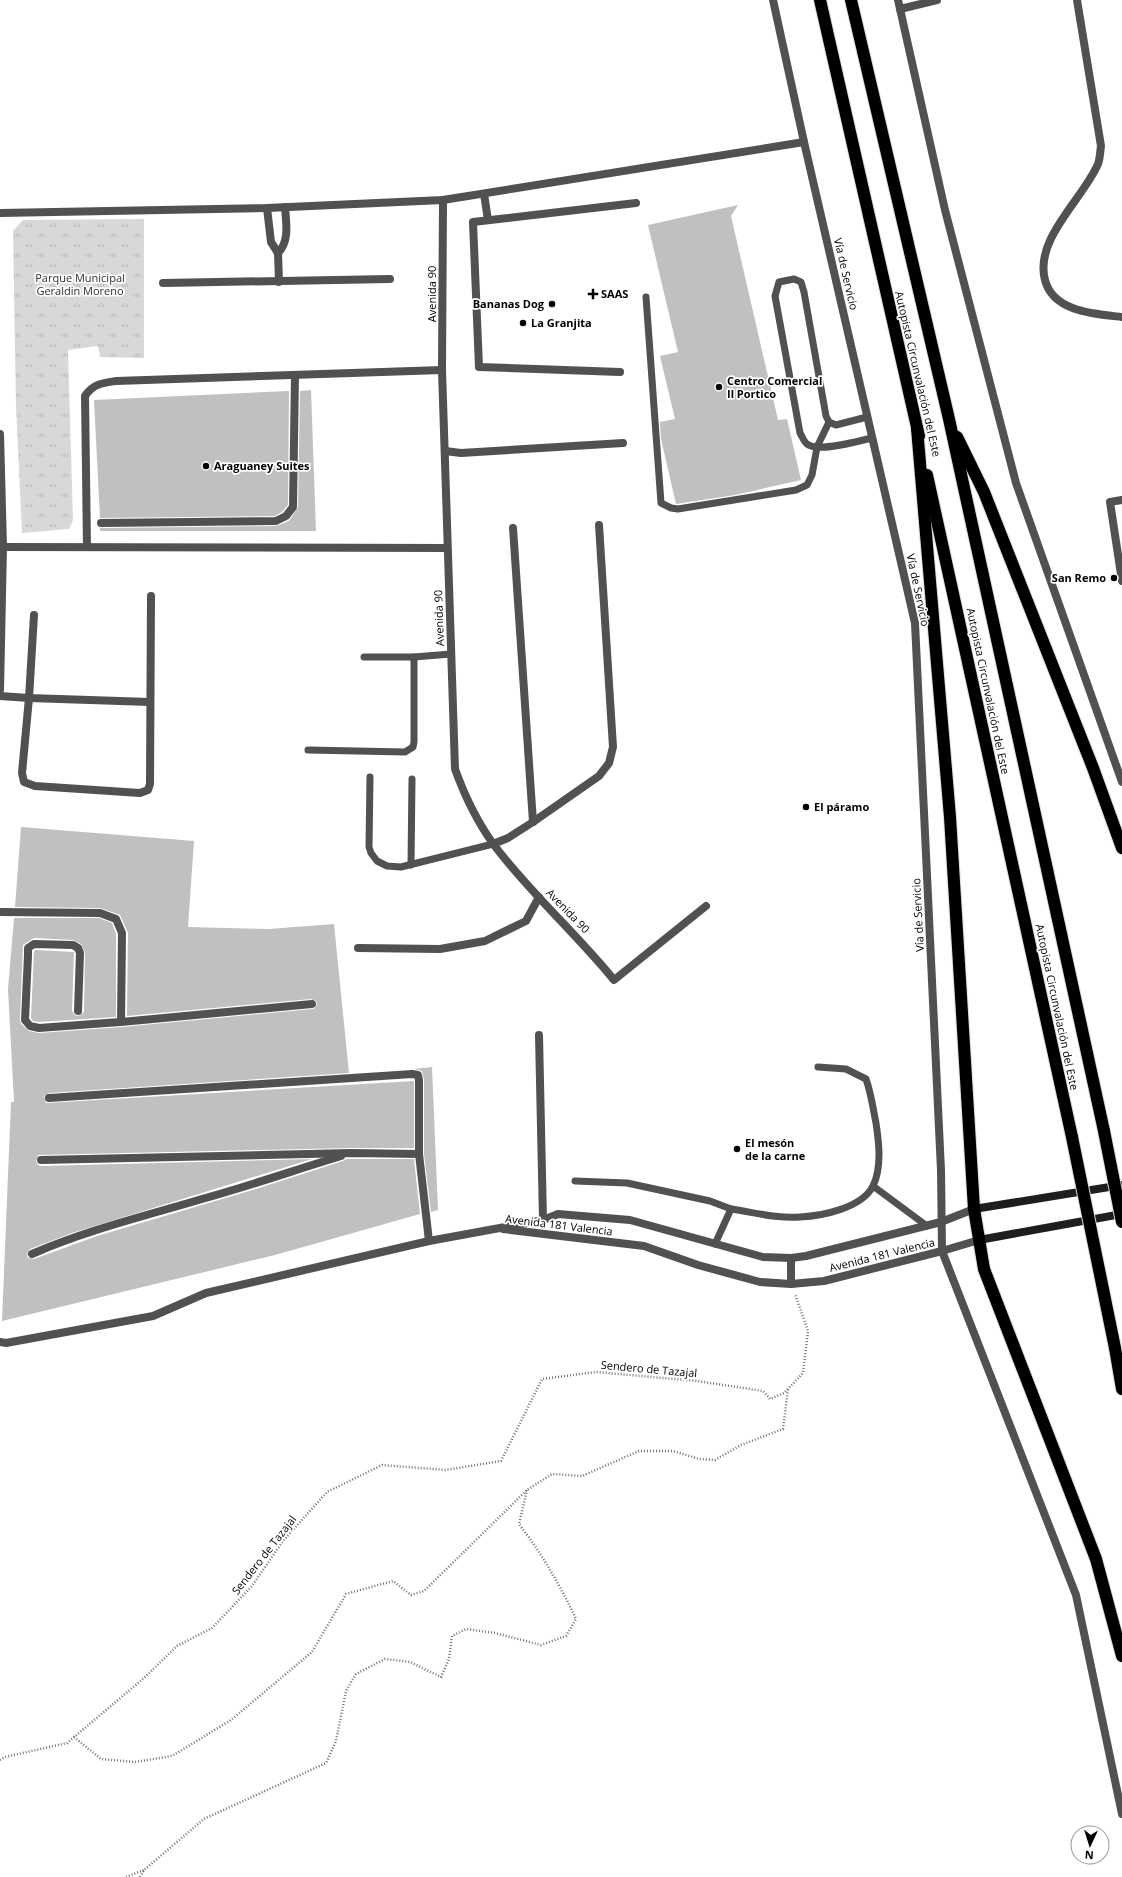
<svg xmlns="http://www.w3.org/2000/svg" width="1122" height="1877" font-family="'Open Sans',sans-serif">
<style>
.park{fill:url(#park-tufts)}
.building{fill:#c0c0c0}
.lines{fill:none;stroke-linecap:round;stroke-linejoin:round}
.highway-casing{stroke:#dbdbdb;stroke-width:14}
.path{stroke:#737373;stroke-width:2.5;stroke-dasharray:1 2;stroke-linecap:butt}
.lane{stroke:#515151;stroke-width:7}
.street{stroke:#515151;stroke-width:8}
.secondary{stroke:#1e1e1e;stroke-width:8}
.highway{stroke:#000;stroke-width:12}
.highway-bridge-casing{stroke:#dbdbdb;stroke-width:14;stroke-linecap:butt}
.highway-bridge{stroke:#000;stroke-width:12}
.poi-dot{fill:#000;stroke:#fff;stroke-width:1.5}
.labels{text-anchor:middle;stroke-width:3.5;stroke-linejoin:round;paint-order:stroke}
.street-label{font-size:11px;fill:#000;stroke:#fff}
.park-label{font-size:11px;fill:#2f2f2f;stroke:#fff}
.poi-label{font-size:11px;font-weight:bold;fill:#000;stroke:#fff;text-anchor:start}
</style>
<defs>
<pattern id="park-tufts" width="24" height="20" patternUnits="userSpaceOnUse"><rect width="24" height="20" fill="#d8d8d8"/><path d="M3 7l-1-3M5 7V3M7 7l1-3M15 17l-1-3M17 17v-4M19 17l1-3" fill="none" stroke="#b8b8b8"/></pattern>
</defs>
<rect width="100%" height="100%" fill="#fff"/>
<!-- park -->
<path class="park" d="M144 219V358L100 357 98 346 68 350 73 520 69 529 22 533 16 406 13 231 23 220Z"/>
<!-- building -->
<g class="building">
<path d="M738 205 731 216 778 420 787 419 801 480 735 495 676 504 661 439 660 422 675 419 660 356 678 352 648 225Z"/>
<path d="M311 390 316 531H100V528L276 526 289 521 298 507 300 391Z"/>
<path d="M289 391 288 505 282 512 275 516 100 518 94 400Z"/>
<path d="M21 827 194 841 188 927 269 929 334 924 349 1073 49 1093 44 1096 46 1103 414 1081V1148H351L38 1155 36 1161 38 1165 41 1166 312 1159 72 1233 30 1249 27 1253 28 1258 34 1259 97 1236 256 1189 343 1161 346 1159H414L420 1214 275 1255 2 1321 11 1102H14L8 989 14 918H99L112 923 116 934V1017L39 1022 33 1021 31 1018 34 951 36 950 74 952 72 1011 75 1015 78 1016 82 1014 84 1011 85 953 81 944 73 940 34 938 23 945 20 1020 21 1024 29 1031 39 1033 122 1027 313 1009 315 1008 317 1004 316 1001 311 999 127 1016 128 933 120 915 100 908 15 907Z"/>
<path d="M432 1067 438 1210 431 1212 424 1154V1079L422 1071 414 1069Z"/>
</g>
<g class="lines">
<!-- highway casing -->
<g class="highway-casing">
<g id="highway">
<path d="M820 0 919 436"/>
<path d="M851 0 949 419 1104 1131"/>
<path d="M917 428 950 817 974 1209 984 1269 1096 1559 1122 1656"/>
<path d="M957 437 984 492 1093 768 1122 848"/>
<path d="M927 475 1072 1137"/>
<path d="M1115 1348 1122 1389"/>
</g>
</g>
<!-- path -->
<g class="path">
<path d="M74 1737 101 1759 135 1762 172 1756 231 1720 312 1652 346 1594 393 1581 411 1595 424 1591 527 1490 552 1474 582 1476 639 1451H673L699 1459 715 1460 741 1445 783 1429 788 1389"/>
<path d="M0 1760 5 1757 67 1743 144 1678 177 1646 212 1628 252 1586 283 1541 327 1492 382 1465 445 1470 501 1461 542 1379 596 1372 697 1381 763 1391 770 1399 784 1393 803 1373 808 1331 795 1294"/>
<path d="M126 1877 144 1870"/>
<path d="M140 1877 144 1870 204 1819 326 1763 336 1741 346 1691 356 1674 385 1659 410 1662 441 1677 449 1659 452 1636 466 1629 495 1633 541 1645 566 1636 576 1619C560 1585 542 1554 519 1524L527 1490"/>
</g>
<!-- lane -->
<g class="lane">
<path d="M646 297 661 503 671 508 678 509 796 490 807 485 812 475 817 447 829 422"/>
<path d="M867 417 836 425 829 422 826 416 804 292 801 282 794 279 779 282 775 296 800 433C802 436 804 442 807 444 818 453 858 441 872 438"/>
<path d="M364 657H414"/>
<path d="M308 750 405 752 413 747 414 742V657L451 654"/>
<path d="M370 777 369 847 371 853 377 861 387 866 401 867 493 844"/>
<path d="M411 865 412 779"/>
<path d="M575 1181 627 1183 710 1201 731 1209"/>
<path d="M873 1186 927 1226"/>
<path d="M715 1244 731 1209C753 1212 777 1219 800 1217 822 1216 862 1208 873 1186 882 1167 879 1143 876 1123 873 1108 871 1093 866 1079L846 1069 818 1067"/>
</g>
<!-- street -->
<g class="street">
<path d="M773 0 804 142 915 623 941 1170 942 1251 1076 1595 1122 1814"/>
<path d="M898 0 945 210 1016 483 1122 782"/>
<path d="M1077 0 1101 146C1100 152 1100 159 1098 164 1083 199 1034 239 1045 280 1053 312 1095 314 1122 317"/>
<path d="M900 9 937 0"/>
<path d="M484 194 488 220"/>
<path d="M443 200 442 370 455 769C464 794 478 823 494 845 530 893 576 933 614 980L706 906"/>
<path d="M267 208 271 242 278 253 279 282"/>
<path d="M0 213 267 208 443 200 804 142"/>
<path d="M278 253C290 241 286 222 285 207"/>
<path d="M163 283 390 279"/>
<path d="M620 372 479 367 473 222 636 203"/>
<path d="M0 434 3 547 0 690"/>
<path d="M445 451 461 453 623 443"/>
<path d="M1122 500 1110 502 1122 581"/>
<path d="M101 523 276 521 286 516 293 507 295 375"/>
<path d="M513 528 533 822"/>
<path d="M3 547 447 548"/>
<path d="M87 547 85 396C93 384 102 383 116 381L442 370"/>
<path d="M34 615 29 698 22 773 24 782 35 786 140 793 148 790 150 784 151 596"/>
<path d="M0 696 29 698 150 702"/>
<path d="M493 844 508 838 533 822 599 776 609 763 613 747 599 525"/>
<path d="M0 912 100 913 116 919 122 933 121 1022 312 1004"/>
<path d="M358 948 440 949 485 941 526 921 539 897"/>
<path d="M78 1011 80 953 78 948 73 945 34 944 28 948V955L25 1020 30 1026 39 1028 120 1022"/>
<path d="M539 1035 543 1220"/>
<path d="M49 1098 412 1074 418 1075 419 1080V1154"/>
<path d="M41 1160 351 1153 419 1154 429 1241"/>
<path d="M503 1229 644 1246 698 1265 760 1282 791 1284 824 1281 942 1251 979 1240"/>
<path d="M32 1254C87 1230 145 1216 202 1199 249 1186 295 1170 341 1156"/>
<path d="M791 1258V1284"/>
<path d="M0 1342 6 1343 153 1316 206 1293 429 1241 543 1220 558 1214 630 1220 763 1257 791 1258 806 1256 941 1222 974 1209"/>
</g>
<!-- secondary -->
<g class="secondary">
<path d="M974 1209 1122 1185"/>
<path d="M979 1240 1122 1214"/>
</g>
<!-- highway -->
<use href="#highway" class="highway"/>
<!-- highway-bridge casing -->
<g class="highway-bridge-casing">
<g id="highway-bridge">
<path d="M1104 1131 1122 1222"/>
<path d="M1072 1137 1115 1348"/>
</g>
</g>
<!-- highway-bridge -->
<use href="#highway-bridge" class="highway-bridge"/>
</g>
<!-- markers -->
<g class="poi-dot">
<path d="M591 288h4v4h4v4h-4v4h-4v-4h-4v-4h4z"/>
<circle cx="552" cy="304" r="4"/>
<circle cx="523" cy="323" r="4"/>
<circle cx="719" cy="387" r="4"/>
<circle cx="206" cy="466" r="4"/>
<circle cx="1114" cy="578" r="4"/>
<circle cx="806" cy="807" r="4"/>
<circle cx="737" cy="1149" r="4"/>
</g>
<g class="labels">
<!-- street labels -->
<g class="street-label">
<text transform="translate(846 274) rotate(77)" y="4">Vía de Servicio</text>
<text transform="translate(432 294) rotate(-90)" y="4">Avenida 90</text>
<text transform="translate(918 374) rotate(77)" y="4">Autopista Circunvalación del Este</text>
<text transform="translate(918 590) rotate(78)" y="4">Vía de Servicio</text>
<text transform="translate(439 618) rotate(-92)" y="4">Avenida 90</text>
<text transform="translate(988 691) rotate(78)" y="4">Autopista Circunvalación del Este</text>
<text transform="translate(568 911) rotate(46)" y="4">Avenida 90</text>
<text transform="translate(918 915) rotate(-93)" y="4">Vía de Servicio</text>
<text transform="translate(1057 1007) rotate(78)" y="4">Autopista Circunvalación del Este</text>
<text transform="translate(559 1225) rotate(7)" y="4">Avenida 181 Valencia</text>
<text transform="translate(882 1255) rotate(-14)" y="4">Avenida 181 Valencia</text>
<text transform="translate(649 1369) rotate(5)" y="4">Sendero de Tazajal</text>
<text transform="translate(264 1555) rotate(-52)" y="4">Sendero de Tazajal</text>
</g>
<!-- park labels -->
<g class="park-label">
<text x="80" y="282">Parque Municipal<tspan x="80" dy="13">Geraldin Moreno</tspan></text>
</g>
<!-- poi labels -->
<g class="poi-label">
<text x="601" y="298">SAAS</text>
<text x="544" y="308" text-anchor="end">Bananas Dog</text>
<text x="531" y="327">La Granjita</text>
<text x="727" y="385">Centro Comercial<tspan x="727" dy="13">Il Portico</tspan></text>
<text x="214" y="470">Araguaney Suites</text>
<text x="1106" y="582" text-anchor="end">San Remo</text>
<text x="814" y="811">El páramo</text>
<text x="745" y="1147">El mesón<tspan x="745" dy="13">de la carne</tspan></text>
</g>
</g>
<!-- north arrow -->
<g transform="translate(1090 1845) rotate(184)"><circle r="19" fill="#ffffff" stroke="#999999"/>
<path d="M0-3L7 15L0 10L-7 15Z" fill="#000000"/>
<text y="-6" font-size="11" font-weight="bold" text-anchor="middle" fill="#000000">N</text>
</g>
</svg>
